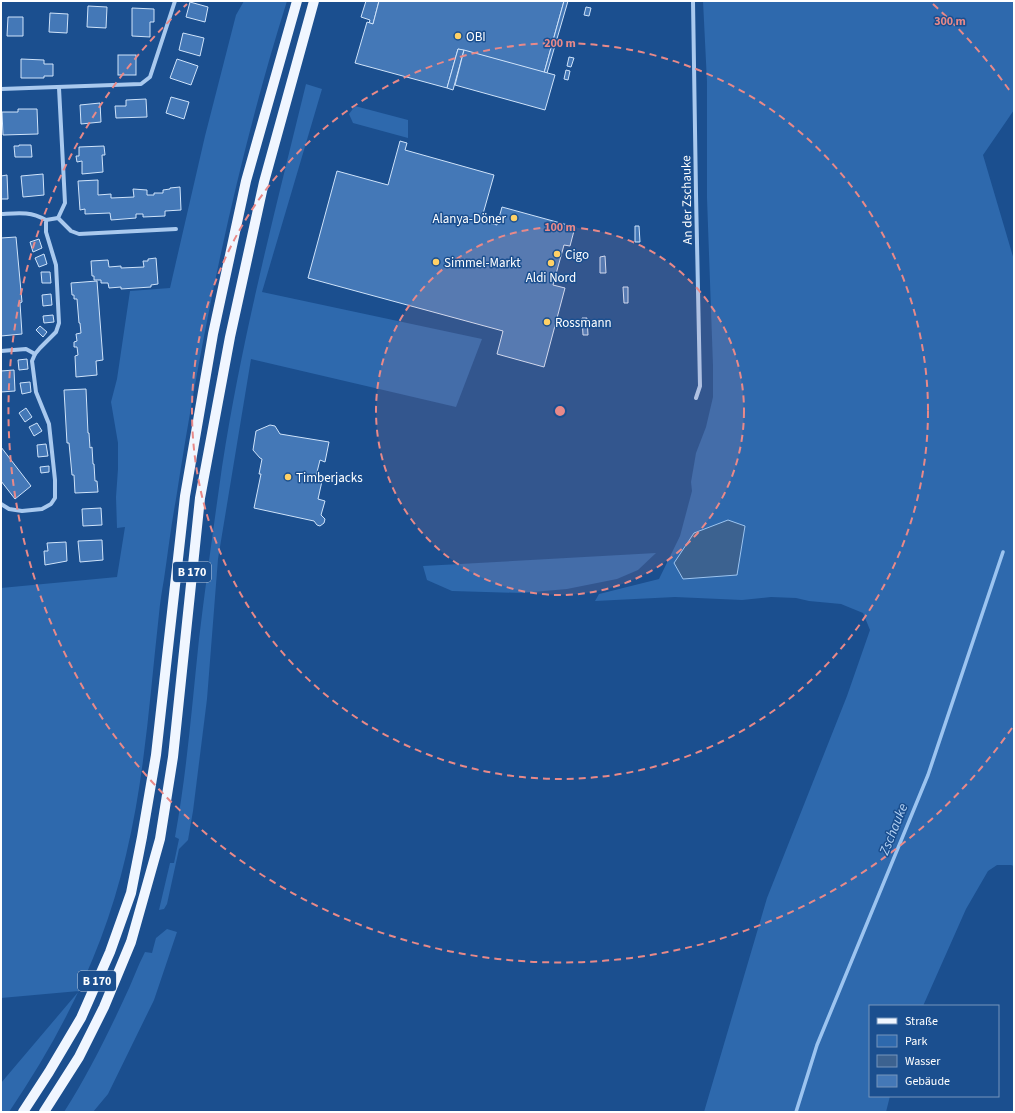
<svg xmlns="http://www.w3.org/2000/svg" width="1015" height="1113" font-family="'Source Sans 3',sans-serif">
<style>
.green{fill:#2e69ad}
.water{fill:#3c6290;stroke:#9cc4f0}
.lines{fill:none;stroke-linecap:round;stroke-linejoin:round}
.stream{stroke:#9cc4f0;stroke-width:3.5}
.building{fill:#4478b7;stroke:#cfe3fa}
.street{stroke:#a9c9ee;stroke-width:4}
.primary{stroke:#f0f6ff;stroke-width:10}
.ring{fill:none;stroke:#e88989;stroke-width:2;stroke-dasharray:7 5}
.poi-dot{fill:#ffd166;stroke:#1b4f8f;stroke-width:1.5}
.labels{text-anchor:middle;stroke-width:3;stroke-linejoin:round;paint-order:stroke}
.shield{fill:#1b4f8f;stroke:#bbcadd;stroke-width:1}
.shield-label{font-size:12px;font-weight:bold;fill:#fff}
.poi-label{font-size:13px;fill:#fff;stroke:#1b4f8f;text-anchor:start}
.street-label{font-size:13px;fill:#fff;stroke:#1b4f8f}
.water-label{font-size:14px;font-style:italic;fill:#b5d3f5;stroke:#1b4f8f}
.centre{fill:#e88989;stroke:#1b4f8f;stroke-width:2}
.ring-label{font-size:12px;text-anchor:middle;font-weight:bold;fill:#e88989;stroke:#1b4f8f;stroke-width:3;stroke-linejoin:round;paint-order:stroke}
</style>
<rect width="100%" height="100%" fill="#1b4f8f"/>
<!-- green -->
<g class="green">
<path d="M244 1H287C236 163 202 331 176 499 171 526 168 552 164 579 162 591 160 602 159 614 150 694 145 776 126 855 104 950 63 1032 9 1112H1V1083L79 991 1 998V588L117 577 125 527 117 528 116 497 118 469V443L111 402 117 379 130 291 170 288 205 136 236 15Z"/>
<path d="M703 1H1014V110L983 155 1014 260V866L1011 865H997L988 871 966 909 923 1006H870V1096H890L886 1112H704L767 898 847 696 870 630 863 613 841 604 809 601 796 598 771 597 742 600 675 597 595 601 599 594 659 579 680 536 692 491 691 482 696 453 706 427 713 397V366L707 198V82Z"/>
<path d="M306 84 322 89 262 292 482 339 456 407 251 359 218 559 207 699 193 811 188 840 179 849 167 904 164 909 159 910 170 863H174L179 839 175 837C187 771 192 705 199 639 206 581 214 524 222 467 242 337 275 211 306 84Z"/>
<path d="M355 106 408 120V138L353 123 349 114Z"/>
<path d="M656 553 638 570 617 579 567 589 522 593 452 591 427 580 423 566Z"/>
<path d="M167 929 177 932 154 1000 108 1094 93 1112H64C87 1076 106 1038 124 999 132 983 137 967 145 952L152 953 156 938Z"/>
</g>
<!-- water -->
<path class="water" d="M728 520 745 526 737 575 683 579 674 563 694 533Z"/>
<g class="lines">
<!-- stream -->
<path class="stream" d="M796 1112 817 1045 928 775 1003 552"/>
</g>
<!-- building -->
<g class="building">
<path d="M366 1H379L373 24 369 23 370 20 361 17Z"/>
<path d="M379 1H564L544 73 458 49 447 88 355 63 367 22 373 24Z"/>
<path d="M564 1H568L547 73H544Z"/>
<path d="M190 2 208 7 205 22 186 17Z"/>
<path d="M88 6 107 7 106 28 87 27Z"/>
<path d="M586 7 591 8 589 16 584 15Z"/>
<path d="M132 8 154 9V22H150V37L132 36Z"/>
<path d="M50 13 68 14 67 33 49 32Z"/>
<path d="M8 17H23V36H7Z"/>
<path d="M183 33 204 38 200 56 179 50Z"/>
<path d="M458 49 464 50 453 90 447 88Z"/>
<path d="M464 50 555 75 545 110 455 85Z"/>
<rect x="118" y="55" width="18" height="20"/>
<path d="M569 57 574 58 571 67 567 66Z"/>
<path d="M21 59 44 60V64H53V76H44V78H21Z"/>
<path d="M177 59 198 66 191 85 170 78Z"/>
<path d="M566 70 570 71 568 80 564 79Z"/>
<path d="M171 97 189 102 184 119 166 113Z"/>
<path d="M146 99 147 117 116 118 115 106H126V100Z"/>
<path d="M100 103 101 122 81 124 80 105Z"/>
<path d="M18 109H37L38 134 3 135 2 112H18Z"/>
<path d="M400 141 407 143 405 150 494 175 481 221 497 225 502 207 575 227 570 246 564 245 553 285 565 288 544 367 497 354 503 331 308 278 337 171 388 185Z"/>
<path d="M19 145H31L32 157H15L14 146H19Z"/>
<path d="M104 146 105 155H102L103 172 82 174V161L77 162 76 156H79V147Z"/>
<path d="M43 174 44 195 23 197 21 176Z"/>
<path d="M7 175 8 199H1V176Z"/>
<path d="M98 180V195L111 194V198L134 197 133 189 147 190V195H154V193H163V190L170 189V188L180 187 181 210 165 211V216L143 217V214H136V218L111 220 110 213 85 214V209L80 210 78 181Z"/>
<path d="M635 226H639L640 242H635Z"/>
<path d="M16 237 22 302 20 303 22 334 1 336V238Z"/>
<path d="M39 239 42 248 33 252 30 242Z"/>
<path d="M44 254 47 264 39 267 35 258Z"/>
<path d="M605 256 606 273H600V257Z"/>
<path d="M156 258 158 284 151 285V287L121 289V287L109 288 108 283H101V280H94V276H92L91 261 108 260 109 267 121 266V268L144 267 143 261H148V259Z"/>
<path d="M41 272H50L51 283H42Z"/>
<path d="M97 281 103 360 96 361 97 375 76 377 75 356 78 355 77 347H74V342L77 341 76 334 81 333 80 323H79L77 299H74V295H72L71 283Z"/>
<path d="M623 287H628V303H624Z"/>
<path d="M51 294 52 305 43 306 42 295Z"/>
<path d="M53 315 54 322 44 323 43 316Z"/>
<path d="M582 318H587L588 335H583Z"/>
<path d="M40 326 47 332 43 337 36 330Z"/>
<path d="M27 359 28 369 19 370 18 360Z"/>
<path d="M14 370 15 391 1 392V371Z"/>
<path d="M30 382 31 392 22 394 20 383Z"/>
<path d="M86 389 88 433H89L90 448 92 447 93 464H94L95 481H97L98 492 75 493 74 475H72L69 443H67L64 390Z"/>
<path d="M26 408 32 417 25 422 19 413Z"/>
<path d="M37 423 42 431 34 436 29 427Z"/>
<path d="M270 425 275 426 280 434 329 442 325 462 320 460 315 480 322 481 318 499 325 501 321 515 325 519 324 523 320 526 317 525 314 521 254 508 261 474H259L262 459 260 458 253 450 256 431Z"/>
<path d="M46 444 48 456 38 457 37 445Z"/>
<path d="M1 447 31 486 15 499 1 481Z"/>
<path d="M49 466V472L41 473 40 467Z"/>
<path d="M101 508 102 525 83 526 82 509Z"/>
<path d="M102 540 103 560 80 562 78 541Z"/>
<path d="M66 542 67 561 45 565 44 551H48L47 543Z"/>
</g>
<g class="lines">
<!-- street -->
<g class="street">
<path d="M693 1 696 194 700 386 696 398"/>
<path d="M1 89 141 84 150 77 175 1"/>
<path d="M1 214C18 213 30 211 46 220V232L56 265 59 323 56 332 40 348 35 354 32 361 36 392 49 424 55 480V498L51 504 42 509 22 511 9 509 1 504"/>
<path d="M58 218 65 203 59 88"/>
<path d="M46 220 58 218 71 231 79 234 176 229"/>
<path d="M1 351 26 349 35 354"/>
</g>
<!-- primary -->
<g class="primary">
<path d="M23 1112 49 1072 81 1018 110 952 131 893 142 837 156 755 185 496 213 334 246 181 297 1"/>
<path d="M44 1112 79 1057 104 1007 131 942 160 839 173 757 200 498 230 337 264 182 314 1"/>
</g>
</g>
<!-- distance rings -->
<circle cx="560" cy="411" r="184" fill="#e88989" fill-opacity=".12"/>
<g class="ring">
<circle cx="560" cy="411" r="184"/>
<circle cx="560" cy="411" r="368"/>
<path d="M1012 728A552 552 0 1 1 187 4M933 4A552 552 0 0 1 1012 94"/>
</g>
<!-- markers -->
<g class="poi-dot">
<circle cx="458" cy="36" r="4"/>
<circle cx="514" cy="218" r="4"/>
<circle cx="557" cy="254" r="4"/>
<circle cx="436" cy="262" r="4"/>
<circle cx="551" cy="263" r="4"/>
<circle cx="547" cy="322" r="4"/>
<circle cx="288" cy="477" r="4"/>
</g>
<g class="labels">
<!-- shield labels -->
<g class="shield">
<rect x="173" y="562" width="38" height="20" rx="3"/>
<rect x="78" y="971" width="38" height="20" rx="3"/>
</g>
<g class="shield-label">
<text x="192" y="576">B 170</text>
<text x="97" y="985">B 170</text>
</g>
<!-- poi labels -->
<g class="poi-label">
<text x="466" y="41">OBI</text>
<text x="506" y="223" text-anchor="end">Alanya-Döner</text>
<text x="565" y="259">Cigo</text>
<text x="444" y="267">Simmel-Markt</text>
<text x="551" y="282" text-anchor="middle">Aldi Nord</text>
<text x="555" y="327">Rossmann</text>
<text x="296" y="482">Timberjacks</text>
</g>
<!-- street labels -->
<g class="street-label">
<text transform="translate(686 200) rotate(-91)" y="5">An der Zschauke</text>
</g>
<!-- water labels -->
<g class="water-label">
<text transform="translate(893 829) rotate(-68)" y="5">Zschauke</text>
</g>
</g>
<circle cx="560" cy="411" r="6" class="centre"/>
<g class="ring-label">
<text x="950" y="25">300 m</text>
<text x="560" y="47">200 m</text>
<text x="560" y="231">100 m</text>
</g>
<!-- border -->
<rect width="1015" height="1113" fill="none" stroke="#ffffff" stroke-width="4"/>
<!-- legend -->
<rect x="869" y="1005" width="130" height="92" fill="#1b4f8f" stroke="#7695bc"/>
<rect x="877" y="1018" width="20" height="6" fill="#f0f6ff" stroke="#7695bc"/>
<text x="905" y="1025" font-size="12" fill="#ffffff">Straße</text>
<rect x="877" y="1035" width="20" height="12" fill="#2e69ad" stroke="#7695bc"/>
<text x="905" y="1045" font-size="12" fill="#ffffff">Park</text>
<rect x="877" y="1055" width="20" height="12" fill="#3c6290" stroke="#7695bc"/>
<text x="905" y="1065" font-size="12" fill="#ffffff">Wasser</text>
<rect x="877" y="1075" width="20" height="12" fill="#4478b7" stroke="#7695bc"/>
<text x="905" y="1085" font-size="12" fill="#ffffff">Gebäude</text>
</svg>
